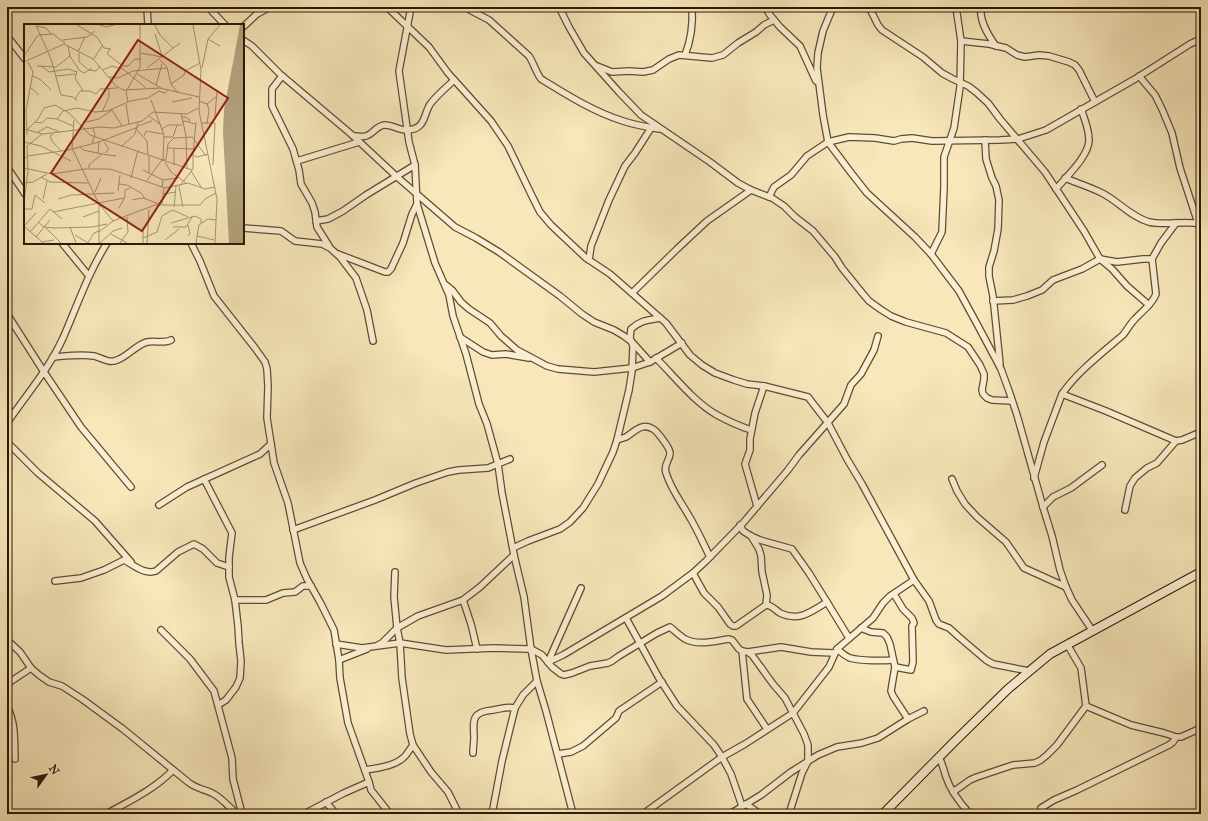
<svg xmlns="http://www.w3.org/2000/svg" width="1208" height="821" font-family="'IM FELL Great Primer',serif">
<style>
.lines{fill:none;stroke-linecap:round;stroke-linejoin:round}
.street-casing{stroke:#604c31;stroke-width:8}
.secondary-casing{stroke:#2d1803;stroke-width:10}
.street{stroke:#faefd2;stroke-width:5.5}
.secondary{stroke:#faefd2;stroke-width:8}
.inset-road{fill:none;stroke:#a69471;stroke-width:1}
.view{fill:#8f2418;fill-opacity:0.15;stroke:#8f2418;stroke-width:2}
.inset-edge{fill:none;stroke:#2d1803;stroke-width:2}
</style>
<rect width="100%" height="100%" fill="#f7e7ba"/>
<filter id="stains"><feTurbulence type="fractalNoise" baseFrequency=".005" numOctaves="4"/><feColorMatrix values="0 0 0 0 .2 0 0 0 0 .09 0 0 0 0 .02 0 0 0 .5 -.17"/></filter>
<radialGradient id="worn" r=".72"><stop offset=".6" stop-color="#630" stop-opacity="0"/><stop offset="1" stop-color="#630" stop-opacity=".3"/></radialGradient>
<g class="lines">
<!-- street casing -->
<g class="street-casing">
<g id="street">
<path d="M147 7 148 25"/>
<path d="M208 7 225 25"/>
<path d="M387 7 429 47 448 73 491 121 508 146 531 194 540 212 551 225 586 258 610 274 666 323 690 355 702 365 715 373 734 380 747 384 764 386 808 397 828 423 847 459 862 484 914 580 929 601 936 620 939 624 949 628 959 637 986 660 993 664 1029 671"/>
<path d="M411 7 399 71 409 142 415 165 417 204 435 263 449 295 453 316 466 354 479 404 487 424 498 464 502 493 514 555 524 597 531 649 537 681 546 711 573 814"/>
<path d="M559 7 569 27 584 53 619 92 641 115 710 162 738 183 751 190 772 198 784 206 795 217 813 231 835 257 842 268 863 294 869 301 880 309 891 316 906 322 946 333 968 347 980 365 984 374V379L982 390 983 394 987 398 992 400 1012 401"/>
<path d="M765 7 770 15 780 27 800 46 816 81"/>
<path d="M833 7 823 31 818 53 817 68 823 115 828 142 852 174 867 193 915 237 931 254 959 291 977 324 1001 369 1009 391 1017 415 1043 507 1052 536 1060 570 1066 587 1072 600 1092 630"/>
<path d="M869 7 878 25 882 30 923 57 942 73 953 79 968 86 976 92 988 103 1000 119 1045 172 1084 231 1100 259 1112 269 1127 286 1149 305"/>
<path d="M981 7C979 21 988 35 996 46"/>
<path d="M470 10 489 20 529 56C534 64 536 72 541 79 567 95 594 112 623 121 635 125 647 127 659 129"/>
<path d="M243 27 257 14 270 7"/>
<path d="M7 36 25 59"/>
<path d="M243 40 252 46 280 74 351 134 396 176 455 227 476 238 499 252 560 296 582 314 594 322 614 330 624 336 632 342 650 362"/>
<path d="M961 41 989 44 1006 48 1017 55 1025 57 1039 55 1049 56 1069 62 1075 65 1079 70 1095 102"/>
<path d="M685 55C691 40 693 23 692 7"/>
<path d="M597 66 612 72 629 71 643 72 653 70 669 59 679 55 712 58 723 55 738 43 756 32 764 25 774 20"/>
<path d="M282 76 272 89V106L293 149 299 170 301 184 312 203 315 212 317 227 329 246"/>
<path d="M1139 76 1155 95 1162 109 1172 133 1180 168 1198 223"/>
<path d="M354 136C357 136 363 137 366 136 373 134 377 125 385 125 392 125 399 130 406 130 427 130 423 113 431 103 438 94 446 88 454 80"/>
<path d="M985 140 986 159 992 178 996 186 999 200 998 229 994 251 989 267V276L993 296 1000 364"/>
<path d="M297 161 359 142"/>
<path d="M7 167 25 194"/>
<path d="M1065 178C1077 183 1090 187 1102 193 1118 201 1131 217 1149 222 1166 226 1184 220 1201 224"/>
<path d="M1056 189C1066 177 1089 156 1089 140 1089 129 1085 120 1081 109"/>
<path d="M769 197 774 187 791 175 807 156 828 142 849 137 875 138 894 141 901 139 912 138 932 141 1000 140 1018 139 1046 130 1135 79 1190 44 1201 39"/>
<path d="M316 221 328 219 343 211 366 195 415 165"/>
<path d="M243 228 281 231 295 241 322 244 330 248 340 257 356 278 367 310 373 341"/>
<path d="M62 243 89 276"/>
<path d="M191 243 200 261 214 296 255 348 265 362 267 369 268 386 267 418 274 463 288 503 300 563 307 579 320 602 334 630 339 660 340 678 348 723 369 782 371 790 390 814"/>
<path d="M338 254 385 272H388L391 269 403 243 412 214 417 204"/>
<path d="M931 254 942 232 944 187V157L954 128 960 87 961 41 956 7"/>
<path d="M589 260 591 246 609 200 625 166 635 153 651 128"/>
<path d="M446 285 452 290 461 302 469 309 490 323 501 336 517 350 547 366 558 369 594 372 632 368 650 362 682 343"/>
<path d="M632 293 677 249 707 221 751 190"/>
<path d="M993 301 1013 300 1027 296 1042 290 1053 280 1082 269 1100 259 1117 262 1143 259H1152"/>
<path d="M7 314 44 372 81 427 131 487"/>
<path d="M460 337 483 352 492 355 506 354 529 358"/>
<path d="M53 357C66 356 80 354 94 356 100 357 108 363 114 361 126 359 135 345 147 342 155 340 164 344 171 340"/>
<path d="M656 358C675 377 694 402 717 415 728 421 739 426 751 430"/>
<path d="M1062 394 1106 411 1176 441 1182 440 1201 432"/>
<path d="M7 423C26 395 49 369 63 338 77 306 88 273 107 243"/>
<path d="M617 440C620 439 623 438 626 437 634 432 642 422 653 429 657 431 670 448 670 453 670 461 663 464 666 473 671 489 681 502 689 516 697 529 703 543 710 557"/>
<path d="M7 442 38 473 95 521 131 562"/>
<path d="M1034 478 1044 442 1062 394C1077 372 1102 353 1123 335 1127 330 1130 324 1135 319 1142 311 1152 305 1156 294L1152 259 1161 243 1176 223"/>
<path d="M204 479 232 533 229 557V577L235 600 238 626 239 643 241 661 240 678 236 687 226 700 218 705"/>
<path d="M952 479 957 491 965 504 977 517 1006 542 1024 568 1066 587"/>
<path d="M159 505 187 487 260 454 271 444"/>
<path d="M757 506 745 464 750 450V439L755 413 764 386"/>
<path d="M1043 507 1053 497 1071 488 1102 465"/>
<path d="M1125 510 1130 486 1135 478 1147 468 1157 463 1176 441"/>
<path d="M740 525 743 531 751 536 760 540 792 549 809 573 827 602"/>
<path d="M293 530 375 500 416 483 448 472 459 470 488 468 510 459"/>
<path d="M513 548 528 541 560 529 570 522 583 508 598 484 613 452 617 440 629 390 632 371 633 346 630 338 631 329C641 320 648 320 660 318"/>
<path d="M693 573 704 593 718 607 730 624 733 626H736L766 605 767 595 762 572 761 556 759 549 751 536"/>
<path d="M55 581 81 578 104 570 124 560C134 565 144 575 156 571L178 552 194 544 203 549 217 563 229 567"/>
<path d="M894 594 903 609 912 618 914 623 912 626 913 662 911 670 895 667"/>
<path d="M235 600H266L283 593 295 592 303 586H311"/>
<path d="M463 600 471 624 477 649"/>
<path d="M766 605C772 605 775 610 780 613 799 622 811 612 827 602L849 638"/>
<path d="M626 618 659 678 677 706 714 745 722 757 731 774 742 806"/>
<path d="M861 628 871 632 883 633 887 637 890 644 895 667 891 691 893 696 908 719"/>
<path d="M161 630 190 659 214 691 232 758 233 779 242 814"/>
<path d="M7 640 20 652 31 668 39 675 49 682 62 686 82 699 123 729 188 782C195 788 203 789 212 793 222 798 229 807 237 814"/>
<path d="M336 644 362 648 400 643 446 650 494 648 528 649 533 650 542 655 552 667 561 674 564 675 572 673 590 666 608 663 612 661 619 656 657 633 670 627C675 631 680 636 685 639 699 646 714 641 729 639L732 640 739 649 742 651 747 699 767 729"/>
<path d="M378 645 382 643 397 628 418 616 463 600 480 587 514 555"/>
<path d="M837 649C841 652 845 656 850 658 861 661 882 661 893 660"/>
<path d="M742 651 748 652 752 655 773 684 785 698 804 734 808 745V761L802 773 789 814"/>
<path d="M748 652 781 647 811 652 834 653"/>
<path d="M339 660 367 649"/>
<path d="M548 662 563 655 662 596 693 573 706 561 743 523 788 470 799 455 844 404 851 385 861 374 874 350 878 336"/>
<path d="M548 662 581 588"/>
<path d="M7 684 31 668"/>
<path d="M7 705C16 726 14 737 15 759"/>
<path d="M1086 706 1131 725 1164 733 1176 737H1181L1201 728"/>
<path d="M413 745 431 772 448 792 459 814"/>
<path d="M473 753C473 748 474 742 474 737 473 719 472 712 493 710 501 709 507 706 515 708"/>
<path d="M558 754 571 752 583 746 616 718 619 711 662 682"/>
<path d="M939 757C942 763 944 770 946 777 951 792 960 803 970 814"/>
<path d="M365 770C378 768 397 766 406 755 408 752 411 748 413 745L410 734 402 678 400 643 397 628 394 597 395 572"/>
<path d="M953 792 970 780 977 777 1013 765 1035 763 1041 760 1047 755 1057 745 1086 706 1081 668 1067 644"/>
<path d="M326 802 336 814"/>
<path d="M746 804 760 814"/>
<path d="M1041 808 1054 800 1077 790 1169 745 1173 742 1176 737"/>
<path d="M106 814C128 802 155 789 173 770"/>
<path d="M304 814 344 793 369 782"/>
<path d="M492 814 502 761 515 708 523 695 537 681"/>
<path d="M643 814 722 757 745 744 793 713 829 667 837 649 873 618 883 603 890 596 914 580"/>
<path d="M730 814 761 795 791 772 818 755 837 747 862 743 878 738 908 719 924 711"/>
</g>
</g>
<!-- secondary casing -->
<g class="secondary-casing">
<path id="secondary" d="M883 814 953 743 1008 689 1050 654 1201 572"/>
</g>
<!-- street -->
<use href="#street" class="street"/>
<!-- secondary -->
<use href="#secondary" class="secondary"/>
</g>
<!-- overview -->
<g transform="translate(24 24)">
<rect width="220" height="220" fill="#f7e7ba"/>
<path d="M216 1H220V219H205L199 108 200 86Z" fill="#b2a17c"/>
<path class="inset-road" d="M12 1 27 35 37 71 49 73 53 77M53 1 73 13 80 24 87 25M76 1 82 3 90 1M131 1 136 11 149 24M169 1 177 46 175 87 193 175 191 219M13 2 22 4 27 10M131 10 138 32M184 15 196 22M39 16 63 13 71 7M44 22 46 32 55 46 60 49 68 44M86 25 83 30 99 42H104M54 28 61 13M55 29V38L65 46 72 47 76 42M117 29 138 33M0 32 14 11 29 10 41 19M69 36 78 22M136 36 143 43 147 60 154 69M0 38 40 20 69 35 92 62 99 66 136 64 175 73M13 42 32 43 46 32M17 42 25 48 44 45 53 48M103 43 111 35H117M123 44 156 19M178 44 184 15 196 1M79 46 88 42 99 45 122 64M53 47 51 54 59 67M113 50 137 64M9 52 17 56 27 66M32 52 52 50M85 53 94 54 109 47 143 44M147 60 160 51 161 47 176 39M132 61 138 40M6 63 15 71M51 75 56 67H66L72 70 76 65 93 64M127 76 140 111 139 136M175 77 183 80 185 86 183 100M104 78 102 68 116 43V1M148 78 168 74M102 80 105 100M183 80 193 72M88 86 98 102M78 88 85 73V65M157 89 162 112 163 145M125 92 137 101M191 92 193 67M157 93H161L166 96 165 98M33 95 39 87 53 84 71 88 84 87 106 77 124 74 135 67 141 69 144 66M50 96 48 124 75 180V219M11 98 18 99 23 94 33 95 49 102M62 98 75 95 88 86M158 98 161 97 171 100M172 98 169 131 173 133 184 130M178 99H191L189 141M114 102 128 97M111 104 123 117 124 131M0 105 19 110 76 103 90 104 118 97 129 88 163 90 174 84M138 105 144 101H153M3 106 14 95 20 84 31 81 45 89 66 111 168 146M14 108 23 103 36 108M29 110 26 112 28 117 37 127M3 111 2 87 9 48 4 38M120 112 122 107 139 110M140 113H149L153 101H158M169 114 182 132M0 118 17 122 47 137M80 118 85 125 81 129M68 119 71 111 69 104M98 122 111 110 114 98M56 123 59 126 78 130M144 124 169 125M150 125V141M74 130 75 117M0 135 4 132 44 126 75 118 114 103M141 138 147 148 162 159M0 144 28 150 61 145H86L141 164 164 159 181 165 191 163M65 144V141L78 130 92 132M119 146 139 156 138 163M167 147 177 163M125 150V132M17 153 26 158 64 159M107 154 114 126M139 156 154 154M122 158 137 137 142 135 144 120 150 114 169 113M0 159 9 158 23 150M95 160 103 161 117 169 121 175M94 167 96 151M71 168 77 154M139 170 152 168M19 175 23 157M34 175 47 171 90 169M108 176 119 174 135 180M0 178 4 147 3 122 18 110M75 180 89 197M138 180 140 164M150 183 152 162M159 183 155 163 169 145V131M95 184 101 173V166L106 164M0 185H8L11 171 21 179M29 188 100 174M59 193 75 187M14 198 20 203 30 204 68 203 83 200M147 199 171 192 177 195V199M0 202 19 219M0 202 12 189M46 203 52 219M149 203H162L168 193M22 204 37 219M6 208 26 185 38 195M75 208 89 197 131 181H176L181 175 192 169M87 210 103 219M51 211 64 219 70 209 75 207M164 212 166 210 164 201M173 212 190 216M12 213 26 196M119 214 133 208 138 192 143 189 149 186 164 193M141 216 155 205M18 218 30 216M76 219 89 207 98 204M96 219 104 208 103 193M119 219V205M123 219 125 185M172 219 175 201 184 195 192 196"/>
<path class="view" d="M114 16 204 74 118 207 27 149Z"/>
<rect width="220" height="220" class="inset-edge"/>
</g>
<!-- margin -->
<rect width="1208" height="821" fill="none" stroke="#f7e7ba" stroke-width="24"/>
<rect x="8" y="8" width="1192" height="805" fill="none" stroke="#2d1803" stroke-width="2"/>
<rect x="12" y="12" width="1184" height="797" fill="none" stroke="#2d1803"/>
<!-- north arrow -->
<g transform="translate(46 775) rotate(57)" stroke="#faefd2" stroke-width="3" paint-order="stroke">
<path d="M0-3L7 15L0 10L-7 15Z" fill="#2d1803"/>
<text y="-6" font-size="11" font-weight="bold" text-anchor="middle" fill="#2d1803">N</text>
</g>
<rect width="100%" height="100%" filter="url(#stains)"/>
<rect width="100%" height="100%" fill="url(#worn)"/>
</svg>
